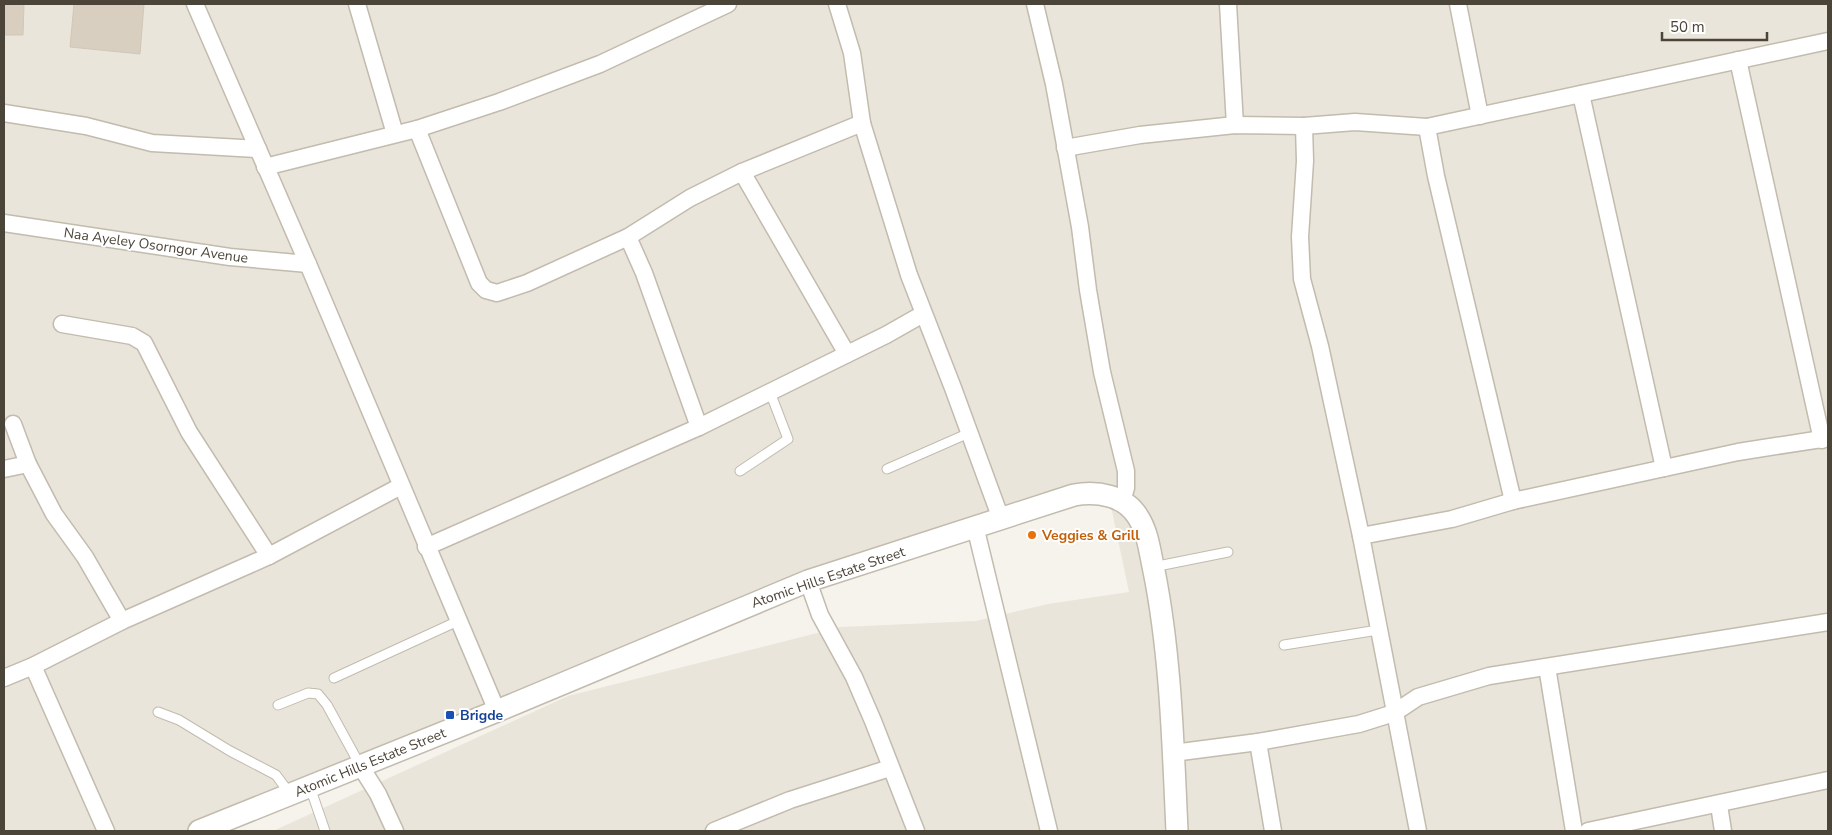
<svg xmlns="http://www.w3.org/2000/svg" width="1832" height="835" font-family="'Nunito Sans',sans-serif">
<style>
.residential{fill:#eae5da}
.building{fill:#d8cfc1;stroke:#d3c7b4}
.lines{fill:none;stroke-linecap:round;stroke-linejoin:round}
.service-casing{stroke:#c2bbae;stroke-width:11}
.minor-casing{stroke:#c2bbae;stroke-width:19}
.tertiary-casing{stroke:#c2bbae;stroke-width:24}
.service{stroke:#fff;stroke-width:9}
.minor{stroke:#fff;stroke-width:16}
.tertiary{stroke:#fff;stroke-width:21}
.food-dot{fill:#e8710a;stroke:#fff;stroke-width:2}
.transit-dot{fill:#1a4fb4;stroke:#fff;stroke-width:2}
.labels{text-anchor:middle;stroke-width:4;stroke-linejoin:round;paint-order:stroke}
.street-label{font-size:14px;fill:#4b4439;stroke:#fff}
.food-label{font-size:14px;font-weight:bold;fill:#c56008;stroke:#fff;text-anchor:start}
.transit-label{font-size:14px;font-weight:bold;fill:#164399;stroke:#fff;text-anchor:start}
</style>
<rect width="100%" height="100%" fill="#f6f3ec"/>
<!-- residential -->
<path class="residential" d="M4 4H1828V831H273L568 696 841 627 976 621 1048 604 1129 592 1109 497 961 531 198 831H4Z"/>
<!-- building -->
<g class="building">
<path d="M4 4H24L23 35H4Z"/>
<path d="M74 4H144L140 54 70 47Z"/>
</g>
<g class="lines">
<!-- service casing -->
<g class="service-casing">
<g id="service">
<path d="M887 469 969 433"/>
<path d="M740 471 788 439 770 392"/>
<path d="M1153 567 1228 552"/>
<path d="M1284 645 1378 630"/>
<path d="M334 678 458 621"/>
<path d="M278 705 308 693 318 694 327 705 361 767"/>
<path d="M158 712 179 720 230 751 276 775 290 794"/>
<path d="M310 787 325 831"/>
</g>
</g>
<!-- minor casing -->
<g class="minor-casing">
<g id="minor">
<path d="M195 4 308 264 497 711"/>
<path d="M357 4 395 134"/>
<path d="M837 4 852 53 862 123 909 275 953 388 1001 519"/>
<path d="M1035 4 1054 84 1080 227 1088 290 1102 372 1126 471V488L1122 501"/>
<path d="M1228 4 1235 125"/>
<path d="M1458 4 1480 116"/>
<path d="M1738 60 1822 440"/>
<path d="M1581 94 1664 468"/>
<path d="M4 113 86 126 152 143 258 149"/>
<path d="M1304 126 1305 161 1300 237 1302 279 1320 346 1361 536 1418 831"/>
<path d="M1427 127 1436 176 1513 501"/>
<path d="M417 129 479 283 486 290 497 293 527 283 628 237 690 198 742 172 862 123"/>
<path d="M1065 148 1140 135 1235 125 1304 126 1355 122 1427 127 1828 41"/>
<path d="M265 167 417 129 499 102 600 64 728 4"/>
<path d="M742 172 847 354"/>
<path d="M4 223 230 257 308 264"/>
<path d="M628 237 644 273 699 427"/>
<path d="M62 324 132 336 144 343 189 432 269 556"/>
<path d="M13 424 28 464 54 514 85 557 122 621"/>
<path d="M4 469 28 464"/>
<path d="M975 526 1049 831"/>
<path d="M1361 536 1452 519 1513 501 1738 452 1828 438"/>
<path d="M426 547 699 427 886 335 923 314"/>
<path d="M808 581 820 615 854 677 873 721 916 831"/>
<path d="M33 666 106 831"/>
<path d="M1547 667 1574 831"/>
<path d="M4 678 33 666 122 621 269 556 401 486"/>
<path d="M1258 742 1273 831"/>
<path d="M1173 753 1258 742 1359 724 1394 713 1418 697 1489 676 1828 622"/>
<path d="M361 767 378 794 395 831"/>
<path d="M1719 805 1723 831"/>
<path d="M714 831 790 800 890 768"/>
<path d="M1588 831 1828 780"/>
</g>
</g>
<!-- tertiary casing -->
<g class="tertiary-casing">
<path id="tertiary" d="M199 831 497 711 808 581 1074 495C1097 491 1125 495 1138 517 1148 532 1150 553 1154 571 1171 656 1173 745 1177 831"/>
</g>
<!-- service -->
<use href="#service" class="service"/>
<!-- minor -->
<use href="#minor" class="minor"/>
<!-- tertiary -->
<use href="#tertiary" class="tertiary"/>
</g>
<!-- markers -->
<circle class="food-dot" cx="1032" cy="535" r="5"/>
<rect class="transit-dot" x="445" y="710" width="10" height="10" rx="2.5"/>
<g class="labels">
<!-- street labels -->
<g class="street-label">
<text transform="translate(156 245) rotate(8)" y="5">Naa Ayeley Osorngor Avenue</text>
<text transform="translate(828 577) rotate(-19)" y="5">Atomic Hills Estate Street</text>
<text transform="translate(370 762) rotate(-22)" y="5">Atomic Hills Estate Street</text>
</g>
<!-- food labels -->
<g class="food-label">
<text x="1042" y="540">Veggies &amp; Grill</text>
</g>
<!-- transit labels -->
<g class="transit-label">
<text x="460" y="720">Brigde</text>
</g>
</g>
<!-- border -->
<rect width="1832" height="835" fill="none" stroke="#4b4439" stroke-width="10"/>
<!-- scale -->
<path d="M1662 32v8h105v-8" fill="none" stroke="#4b4439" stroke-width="2.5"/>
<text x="1670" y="32" font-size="15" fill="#4b4439" stroke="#ffffff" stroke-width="4" paint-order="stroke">50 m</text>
</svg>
